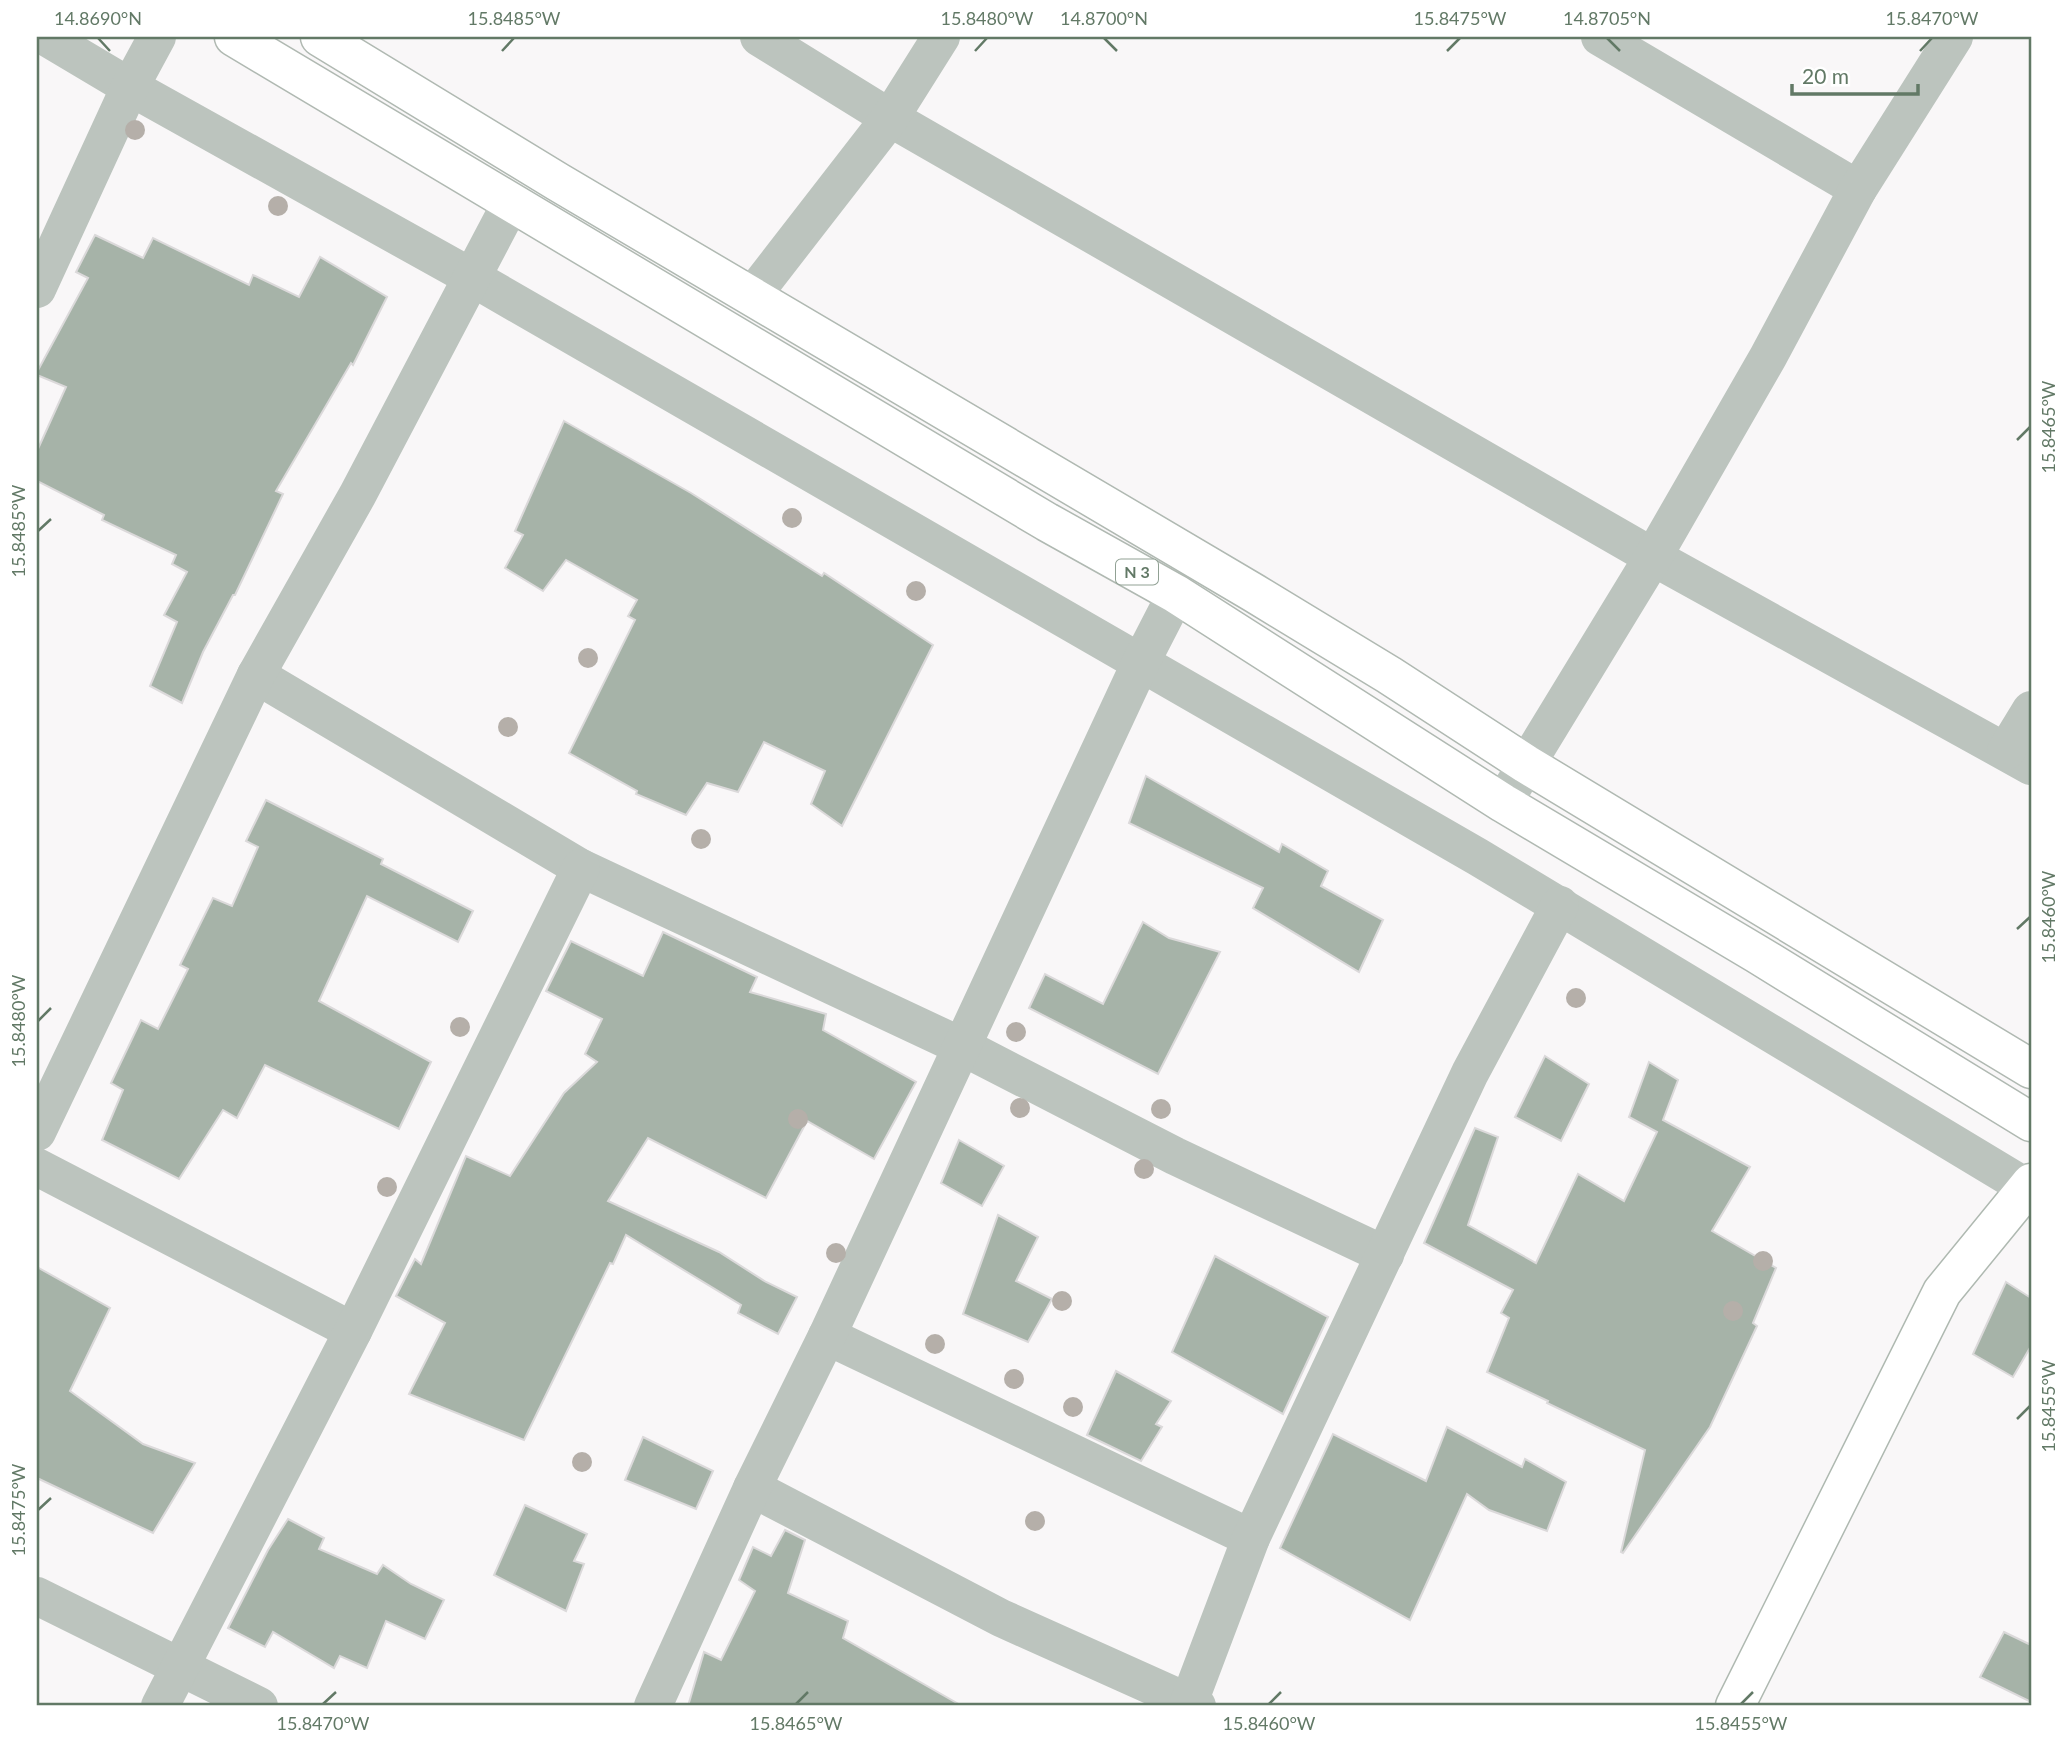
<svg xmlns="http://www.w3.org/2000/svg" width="2068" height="1743" font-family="Lato,sans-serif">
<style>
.building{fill:#a6b3a8;stroke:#dbd9da;stroke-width:2}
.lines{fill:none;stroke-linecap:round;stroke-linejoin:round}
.secondary-casing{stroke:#afb9b1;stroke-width:41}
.primary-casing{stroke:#b0b9b2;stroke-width:41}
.street{stroke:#bcc4be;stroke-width:38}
.secondary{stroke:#fff;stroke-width:38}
.primary{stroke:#fff;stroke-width:38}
.tree{fill:#b5afa9}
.ticks{fill:none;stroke:#627966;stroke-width:2.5}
.labels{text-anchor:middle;stroke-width:7;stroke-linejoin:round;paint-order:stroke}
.shield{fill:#fff;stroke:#91a194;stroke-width:2}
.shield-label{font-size:16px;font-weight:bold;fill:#627966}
.neatline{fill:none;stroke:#627966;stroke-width:2.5}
.ticks-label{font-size:18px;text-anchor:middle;fill:#627966}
</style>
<rect width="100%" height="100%" fill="#f9f7f8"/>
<!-- building -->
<g class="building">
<path d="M95 235 143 258 153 238 249 285 253 275 299 297 320 257 387 297 353 365 351 363 276 491 283 494 235 595H233L203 652 182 703 150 686 177 622 164 615 187 572 172 564 176 555 102 520 104 515 37 481V451L66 387 37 375V372L88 278 76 272Z"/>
<path d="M564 421 691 493 822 576 824 573 933 645 842 826 811 804 825 771 764 742 738 792 707 783 686 815 636 794 637 791 569 753 635 620 628 616 637 600 566 560 543 591 505 568 523 535 515 531Z"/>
<path d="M1146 776 1279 852 1282 844 1328 871 1321 886 1383 920 1359 972 1253 908 1263 888 1129 823Z"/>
<path d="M266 800 383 859 381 864 473 911 458 942 367 896 319 1001 431 1062 399 1129 265 1065 237 1118 223 1110 179 1179 102 1140 123 1090 111 1083 141 1020 158 1029 188 969 180 965 213 898 232 906 258 847 246 841Z"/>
<path d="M1143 922 1169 938 1220 952 1158 1074 1029 1008 1045 974 1103 1004Z"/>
<path d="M663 932 757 977 750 992 826 1014 823 1030 916 1082 874 1159 807 1121 766 1198 648 1138 608 1201 719 1252 766 1282 797 1297 778 1334 738 1313 741 1305 626 1235 613 1264 610 1263 524 1440 409 1394 445 1323 396 1296 415 1259 421 1264 466 1156 510 1176 564 1093 597 1062 585 1054 602 1019 546 991 571 941 643 976Z"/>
<path d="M1545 1056 1589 1084 1561 1141 1515 1117Z"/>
<path d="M1649 1062 1678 1080 1663 1120 1750 1167 1712 1231 1776 1268 1753 1323 1757 1326 1710 1427 1623 1553 1621 1552 1645 1450 1547 1403 1548 1401 1487 1372 1509 1318 1501 1313 1513 1290 1424 1243 1475 1128 1498 1137 1468 1225 1536 1263 1578 1174 1624 1201 1657 1132 1629 1117Z"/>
<path d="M959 1140 1004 1166 982 1206 941 1183Z"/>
<path d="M998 1215 1038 1237 1016 1281 1052 1299 1028 1342 963 1314Z"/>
<path d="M1215 1256 1328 1317 1283 1414 1172 1352Z"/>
<path d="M37 1267 110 1308 70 1391 143 1444 195 1463 153 1533 37 1478Z"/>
<path d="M2006 1282 2031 1298V1346L2013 1377 1973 1354Z"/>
<path d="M1116 1371 1171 1401 1156 1424 1162 1427 1141 1461 1087 1435Z"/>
<path d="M1447 1427 1522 1467 1525 1459 1566 1482 1547 1531 1489 1510 1467 1494 1410 1620 1280 1548 1333 1434 1426 1481Z"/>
<path d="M643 1437 713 1471 696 1509 625 1480Z"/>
<path d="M525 1505 587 1534 574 1561 584 1564 566 1611 494 1575Z"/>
<path d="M288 1519 324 1538 319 1549 377 1574 383 1565 411 1584 444 1600 425 1639 386 1621 367 1668 340 1656 334 1668 273 1632 265 1647 228 1628 268 1550Z"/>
<path d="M785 1530 805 1540 788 1593 848 1621 843 1638 962 1706H688L704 1652 721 1660 755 1591 739 1580 753 1547 771 1556Z"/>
<path d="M2004 1632 2031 1645V1702L1980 1677Z"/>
</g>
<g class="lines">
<!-- secondary casing -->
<g class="secondary-casing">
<path id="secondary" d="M1735 1706 1942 1292 2031 1183"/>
</g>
<!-- primary casing -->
<g class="primary-casing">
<g id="primary">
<path d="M234 37 1047 522 1176 594 1503 803 1757 954 2031 1122"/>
<path d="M320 37 558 182 1254 593 1389 675 1526 764 2031 1069"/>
</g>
</g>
<!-- street -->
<g class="street">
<path d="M46 37 130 87 471 277 1478 857 2031 1190"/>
<path d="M759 37 890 118 1653 557 2031 766"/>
<path d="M1600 37 1858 189"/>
<path d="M37 289 130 87 157 37"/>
<path d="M752 296 890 118 941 37"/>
<path d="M256 675 581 868 963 1047 1175 1156 1385 1255"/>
<path d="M2006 751 2031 710"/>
<path d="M1503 803 1653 557 1768 357 1858 189 1954 37"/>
<path d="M37 1132 256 675 358 494 511 203"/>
<path d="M37 1167 353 1331"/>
<path d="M827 1336 1251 1538"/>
<path d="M752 1488 1001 1618 1197 1706"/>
<path d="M37 1596 259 1706"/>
<path d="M1189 1702 1251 1538 1470 1073 1560 905"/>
<path d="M160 1706 353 1331 581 868"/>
<path d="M653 1706 752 1488 827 1336 1141 662 1176 594"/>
</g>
<!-- secondary -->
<use href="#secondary" class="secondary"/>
<!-- primary -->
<use href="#primary" class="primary"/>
</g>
<!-- trees -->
<g class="tree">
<circle cx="135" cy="130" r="10"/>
<circle cx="278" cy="206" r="10"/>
<circle cx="792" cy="518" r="10"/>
<circle cx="916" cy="591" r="10"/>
<circle cx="588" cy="658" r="10"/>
<circle cx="508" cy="727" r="10"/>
<circle cx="701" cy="839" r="10"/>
<circle cx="1576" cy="998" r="10"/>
<circle cx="460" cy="1027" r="10"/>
<circle cx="1016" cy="1032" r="10"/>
<circle cx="1020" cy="1108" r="10"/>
<circle cx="1161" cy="1109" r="10"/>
<circle cx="798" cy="1119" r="10"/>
<circle cx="1144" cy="1169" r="10"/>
<circle cx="387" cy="1187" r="10"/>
<circle cx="836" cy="1253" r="10"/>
<circle cx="1763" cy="1261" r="10"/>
<circle cx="1062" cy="1301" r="10"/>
<circle cx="1733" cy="1311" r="10"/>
<circle cx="935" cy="1344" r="10"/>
<circle cx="1014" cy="1379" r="10"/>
<circle cx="1073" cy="1407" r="10"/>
<circle cx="582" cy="1462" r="10"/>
<circle cx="1035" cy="1521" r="10"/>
</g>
<!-- ticks -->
<path class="ticks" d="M98 38 110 51M1104 38 1117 51M1607 38 1620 51M502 51 514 38M975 51 987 38M1447 51 1460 38M1920 51 1932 38M2017 440 2030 427M38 531 51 519M2017 929 2030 917M38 1021 51 1008M2017 1419 2030 1406M38 1510 51 1498M323 1704 336 1692M796 1704 808 1692M1269 1704 1281 1692M1741 1704 1753 1692"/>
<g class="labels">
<!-- shield labels -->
<rect class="shield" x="1116" y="559.5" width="42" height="25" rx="5"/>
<g class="shield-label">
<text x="1137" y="578">N 3</text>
</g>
</g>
<!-- border -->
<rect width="2068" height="1743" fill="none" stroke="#ffffff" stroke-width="77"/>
<!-- scale -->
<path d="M1792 84v10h126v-10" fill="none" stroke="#627966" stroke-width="3.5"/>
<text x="1802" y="84" font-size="21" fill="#627966" stroke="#ffffff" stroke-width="5" paint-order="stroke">20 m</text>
<rect x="38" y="38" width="1992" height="1666" class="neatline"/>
<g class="ticks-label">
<text x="98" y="25">14.8690°N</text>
<text x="514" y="25">15.8485°W</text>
<text x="987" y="25">15.8480°W</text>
<text x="1104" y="25">14.8700°N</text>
<text x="1460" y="25">15.8475°W</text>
<text x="1607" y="25">14.8705°N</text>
<text x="1932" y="25">15.8470°W</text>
<text transform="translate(2049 427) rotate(-90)" y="6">15.8465°W</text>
<text transform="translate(19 531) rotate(-90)" y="6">15.8485°W</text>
<text transform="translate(2049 917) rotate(-90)" y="6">15.8460°W</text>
<text transform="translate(19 1021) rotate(-90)" y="6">15.8480°W</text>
<text transform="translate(2049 1406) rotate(-90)" y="6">15.8455°W</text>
<text transform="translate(19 1510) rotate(-90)" y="6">15.8475°W</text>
<text x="323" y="1730">15.8470°W</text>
<text x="796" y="1730">15.8465°W</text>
<text x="1269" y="1730">15.8460°W</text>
<text x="1741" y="1730">15.8455°W</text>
</g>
</svg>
